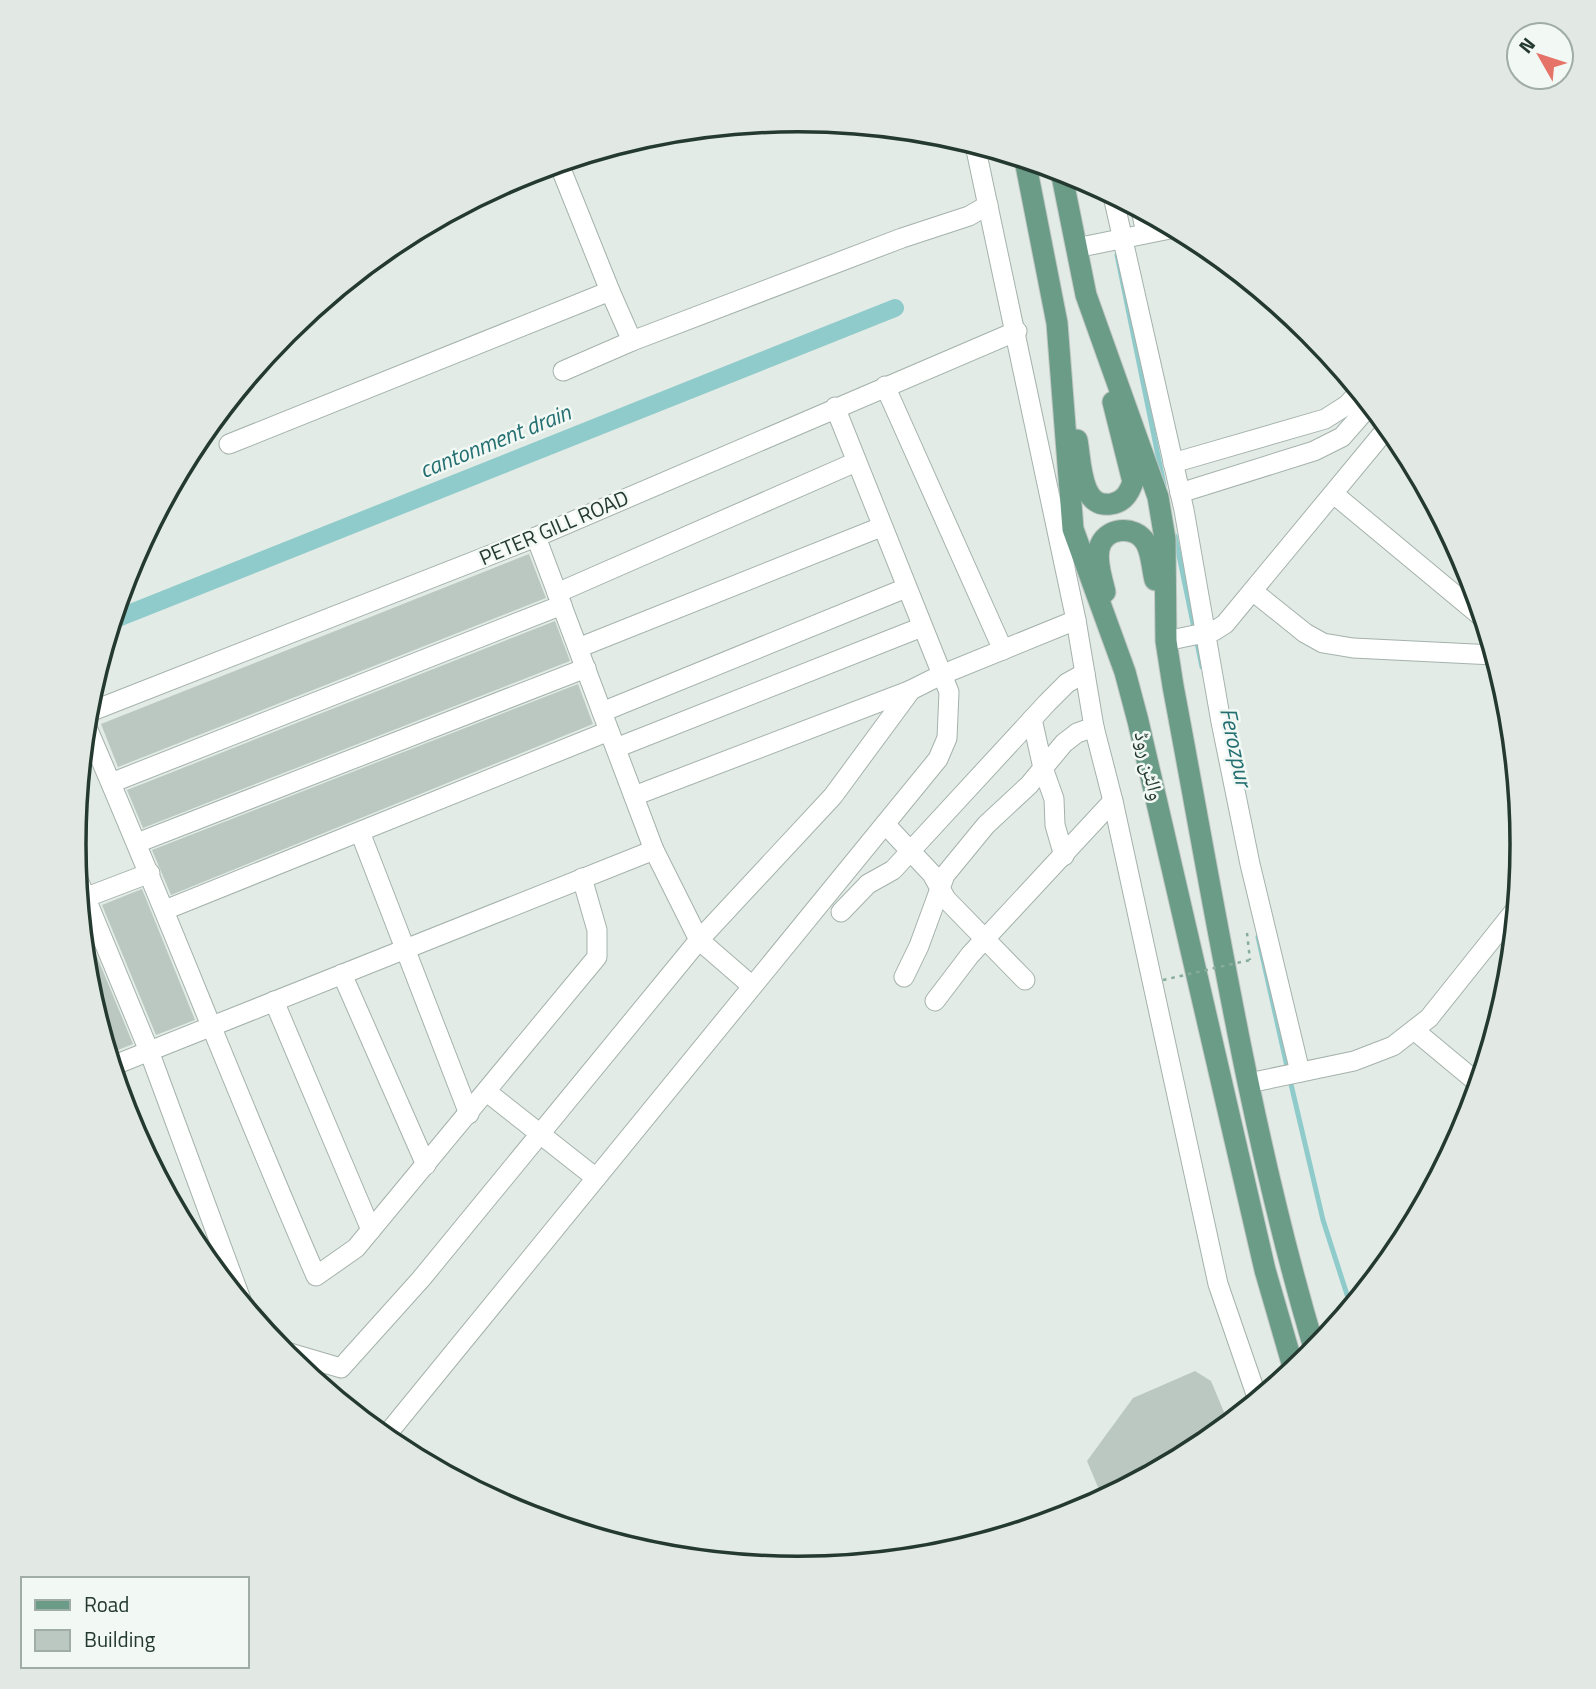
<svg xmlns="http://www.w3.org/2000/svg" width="1596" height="1689" font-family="'Titillium Web','Noto Naskh Arabic',sans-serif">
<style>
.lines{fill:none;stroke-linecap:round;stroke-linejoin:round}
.stream{stroke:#8fcbcb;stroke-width:5}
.canal{stroke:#8fcbcb;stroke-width:18}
.building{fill:#bbc8c1}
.minor-casing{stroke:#a5b2ac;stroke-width:21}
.major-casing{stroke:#c2c8c5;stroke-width:23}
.path{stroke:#86ac9a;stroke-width:2.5;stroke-dasharray:3.5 5;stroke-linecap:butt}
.minor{stroke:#fff;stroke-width:19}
.major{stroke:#6b9c88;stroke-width:21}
.path-bridge{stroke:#86ac9a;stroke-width:2.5;stroke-dasharray:3.5 5;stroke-linecap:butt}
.labels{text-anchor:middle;stroke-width:5;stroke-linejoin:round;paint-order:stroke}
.street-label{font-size:21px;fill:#243a31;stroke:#f2f8f4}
.water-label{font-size:23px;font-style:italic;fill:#246f71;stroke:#f2f8f4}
.rim{fill:none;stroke:#243a31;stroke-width:3.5}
</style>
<rect width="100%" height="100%" fill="#e2ebe6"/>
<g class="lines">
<!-- stream -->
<g class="stream">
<path d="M1117 255 1164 485"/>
<path d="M1175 536 1202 667"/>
<path d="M1258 937 1288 1071"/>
<path d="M1290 1080 1323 1220 1351 1307"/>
</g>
<!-- canal -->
<path class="canal" d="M113 620 895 308"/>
</g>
<!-- building -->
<g class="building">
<path d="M529 554 546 598 118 767 101 724Z"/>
<path d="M555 621 570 661 143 828 127 790Z"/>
<path d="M578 684 593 724 171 895 152 850Z"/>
<path d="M142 889 195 1020 156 1035 102 905Z"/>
<path d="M81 918 133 1044 108 1054 87 985Z"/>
<path d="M1195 1371 1211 1381 1229 1424 1200 1447 1103 1499 1087 1461 1133 1398Z"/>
</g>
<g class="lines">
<!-- minor casing -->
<g class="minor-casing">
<g id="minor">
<path d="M975 145 1076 620 1094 727 1113 801 1218 1284 1258 1400"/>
<path d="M559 164 610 291"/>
<path d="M1113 196 1184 510 1221 722 1250 864 1300 1072"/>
<path d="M1141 210 1146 233"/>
<path d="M1076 248 1175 228"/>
<path d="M563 371 632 341"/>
<path d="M885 386 1003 650"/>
<path d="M229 444 610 291 632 341 902 238 969 216 988 205"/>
<path d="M1173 463 1325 419 1347 405 1359 392"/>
<path d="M1180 493 1314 451 1342 437 1370 405"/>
<path d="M1335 495 1483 618"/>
<path d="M536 537 654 850 699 940 752 986"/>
<path d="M1254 592 1305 633 1323 643 1353 648 1494 655"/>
<path d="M557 593 856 462"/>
<path d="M1166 641 1214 631 1225 624 1388 427"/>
<path d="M578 648 881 527"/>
<path d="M602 712 906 588"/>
<path d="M87 713 536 537 1017 331"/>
<path d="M1032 719 1043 768 1054 799 1055 825 1064 856"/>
<path d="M85 723C165 907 236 1093 316 1276L356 1248 597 957V930L582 878"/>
<path d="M616 748 922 627"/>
<path d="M111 783 562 605"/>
<path d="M634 796 911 690 941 675 1076 620"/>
<path d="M885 824 932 874 946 899 1025 980"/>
<path d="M360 832 469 1114"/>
<path d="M137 843 586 668"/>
<path d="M77 877 149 1051 243 1305"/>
<path d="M79 900 150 873"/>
<path d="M165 910 609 731"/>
<path d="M841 912 868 884 893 870 1047 703 1067 683 1085 673"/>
<path d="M342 974 426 1165"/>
<path d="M904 977 919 946 945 875 986 825 1029 785 1064 743 1077 733 1094 727"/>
<path d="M274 1001 371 1230"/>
<path d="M935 1001 970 955 1113 801"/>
<path d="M1414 1030 1479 1084"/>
<path d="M112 1066 654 850"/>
<path d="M1249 1083 1354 1061 1393 1046 1429 1018 1516 909"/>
<path d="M487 1092 596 1178"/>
<path d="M280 1350 341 1368 421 1279 699 940 833 796 911 690"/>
<path d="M384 1438 938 759 947 738 949 692 835 407"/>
</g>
</g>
<!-- major casing -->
<g class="major-casing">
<g id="major">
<path d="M1025 160 1057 323 1073 529 1125 672 1138 721 1265 1270 1294 1370"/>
<path d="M1061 171 1086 295 1158 497 1165 539 1166 641 1173 686C1215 908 1250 1134 1315 1351"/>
<path d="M1077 440C1081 461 1080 509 1111 504 1124 502 1129 493 1133 482L1113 402"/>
<path d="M1105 592C1102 578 1096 563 1099 549 1104 527 1135 524 1146 543 1152 554 1152 569 1155 580"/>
</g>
</g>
<!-- path -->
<path class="path" d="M1247 933 1250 960"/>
<!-- minor -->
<use href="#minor" class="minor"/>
<!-- major -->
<use href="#major" class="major"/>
<!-- path-bridge -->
<path class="path-bridge" d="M1163 980 1250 960"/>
</g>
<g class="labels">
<!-- street labels -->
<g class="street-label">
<text transform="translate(554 528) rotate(-23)" y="7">PETER GILL ROAD</text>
<text transform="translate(1149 766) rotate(77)" y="7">والٹن روڈ</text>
</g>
<!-- water labels -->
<g class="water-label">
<text transform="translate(495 441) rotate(-22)" y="8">cantonment drain</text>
<text transform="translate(1236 747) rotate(78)" y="8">Ferozpur</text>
</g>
</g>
<!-- crop -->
<path d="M0 0H1596V1689H0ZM86 844a712 712 0 1 1 1424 0a712 712 0 1 1-1424 0Z" fill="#e2e9e4" fill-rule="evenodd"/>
<path class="rim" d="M86 844a712 712 0 1 1 1424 0a712 712 0 1 1-1424 0Z"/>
<!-- legend -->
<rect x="21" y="1577" width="228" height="91" fill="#f2f8f4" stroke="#a0aca6" stroke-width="2"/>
<rect x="35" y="1600" width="35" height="10" fill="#6b9c88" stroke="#a0aca6" stroke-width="2"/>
<text x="84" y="1612" font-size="21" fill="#243a31">Road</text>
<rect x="35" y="1630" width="35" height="21" fill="#bbc8c1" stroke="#a0aca6" stroke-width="2"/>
<text x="84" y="1647" font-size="21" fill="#243a31">Building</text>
<!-- north arrow -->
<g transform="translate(1540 56) rotate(309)"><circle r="33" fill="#f2f8f4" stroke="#a0aca6" stroke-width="2"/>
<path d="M0-5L12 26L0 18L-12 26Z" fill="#e57367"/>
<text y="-10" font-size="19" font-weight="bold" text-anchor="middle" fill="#243a31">N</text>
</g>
</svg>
